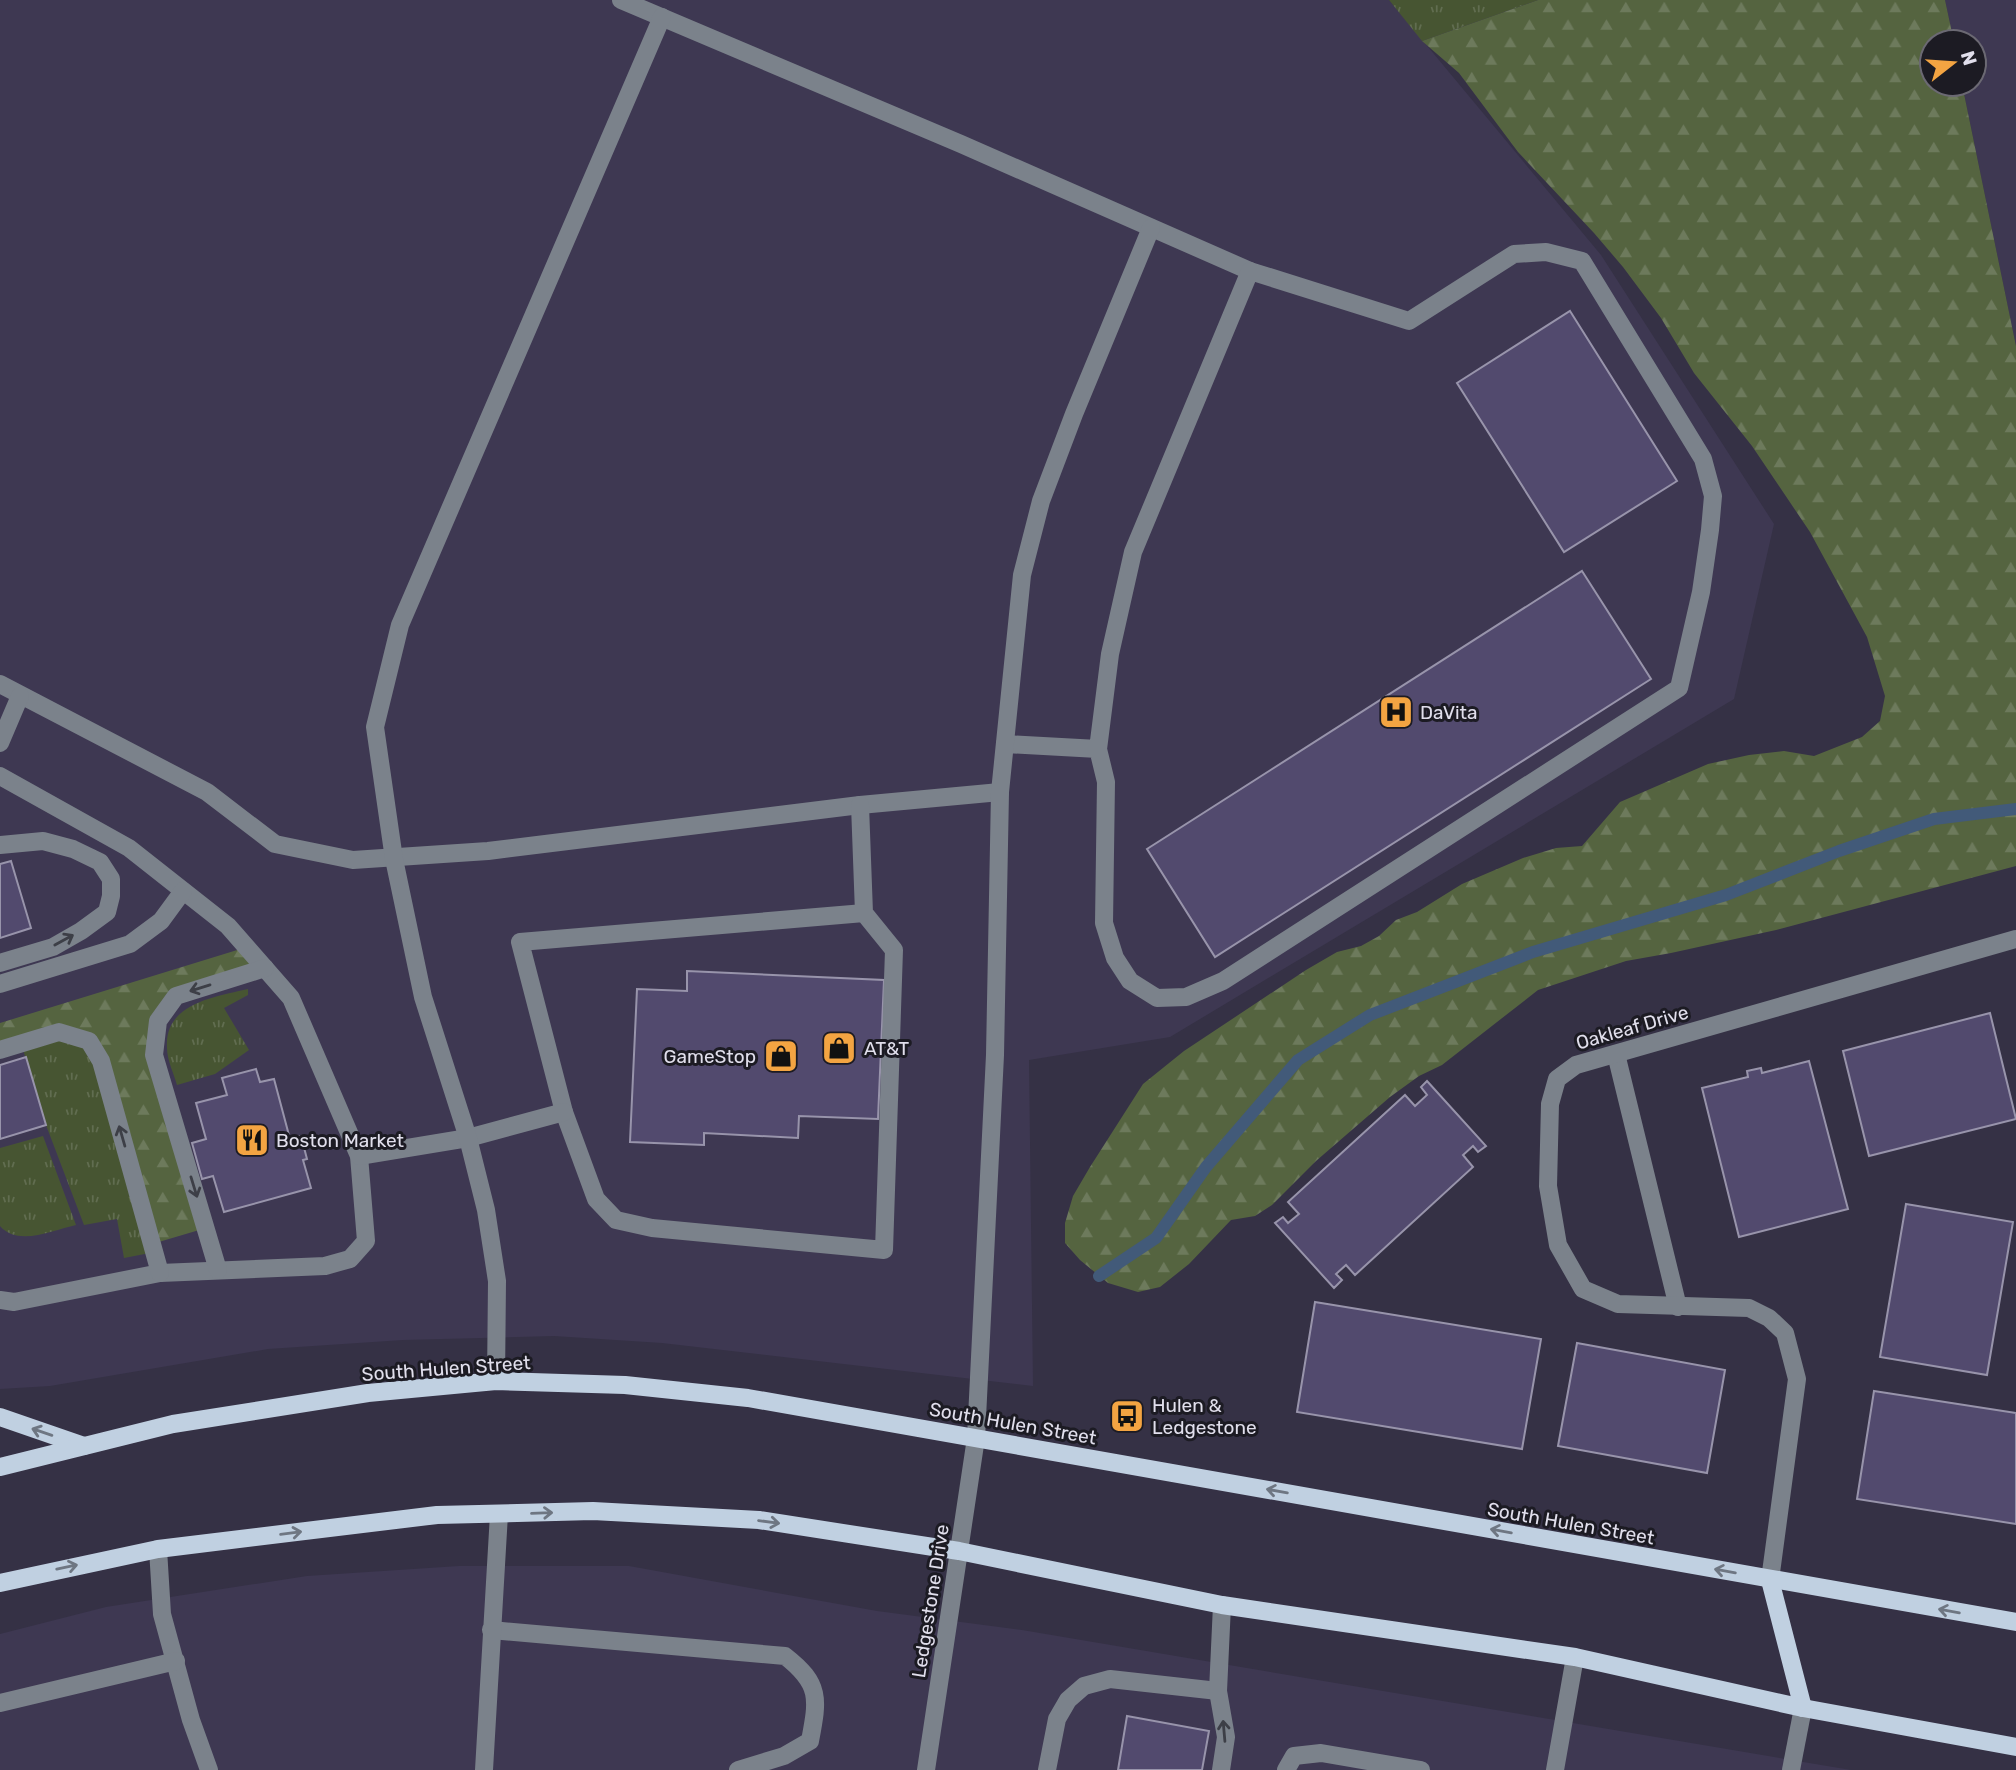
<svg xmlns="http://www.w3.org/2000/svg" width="2016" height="1770" font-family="Rubik,sans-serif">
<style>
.built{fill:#3e3852}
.grass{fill:url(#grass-tufts)}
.forest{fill:url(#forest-firs)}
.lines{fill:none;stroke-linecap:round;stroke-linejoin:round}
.stream{stroke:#425a79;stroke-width:12}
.building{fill:#524a6e;stroke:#9894ab;stroke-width:2}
.minor{stroke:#7b828b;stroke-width:18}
.major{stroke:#c0d0e1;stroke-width:18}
.oneway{stroke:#3d3f47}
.oneway2{stroke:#6e7682}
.labels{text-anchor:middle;stroke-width:6;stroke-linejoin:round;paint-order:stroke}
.poi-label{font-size:19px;fill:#e1dfec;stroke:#1c1b23;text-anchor:start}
.street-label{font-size:19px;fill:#e1dfec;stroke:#1c1b23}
</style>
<defs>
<pattern id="grass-tufts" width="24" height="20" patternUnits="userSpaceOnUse" patternTransform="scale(1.75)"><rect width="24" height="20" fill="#475532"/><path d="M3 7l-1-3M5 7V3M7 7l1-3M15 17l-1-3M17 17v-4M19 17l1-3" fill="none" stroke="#616d50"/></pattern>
<pattern id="forest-firs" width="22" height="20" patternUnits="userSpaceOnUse" patternTransform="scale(1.75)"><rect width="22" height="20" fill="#556440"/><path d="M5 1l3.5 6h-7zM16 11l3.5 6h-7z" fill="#6d7a5c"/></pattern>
</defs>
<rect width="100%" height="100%" fill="#353145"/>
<!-- built -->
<g class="built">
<path d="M0 0H1389L1601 255 1774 524 1734 699 1170 1037 1029 1060 1033 1386 662 1343 554 1336 403 1340 268 1349 50 1386 0 1389Z"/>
<path d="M1945 0H2016V346L1962 84H1974V42H1954Z"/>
<path d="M459 1566H629L877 1611 1022 1630 1851 1770H0V1634L106 1607 307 1576Z"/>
</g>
<!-- grass -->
<g class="grass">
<path d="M1389 0H1538L1422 41Z"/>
<path d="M248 989V995L224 1008 249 1050 215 1074 177 1085C174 1074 167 1060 167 1048 164 1003 215 997 248 989Z"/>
<path d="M59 1032 89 1041 155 1252 124 1258 117 1219 84 1225 46 1125 21 1043Z"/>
<path d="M43 1136 76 1225C53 1230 18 1247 0 1226V1148Z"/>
</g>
<!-- forest -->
<g class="forest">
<path d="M1538 0H1945L1954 42H1932V84H1962L2016 346V866L1776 930 1671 953 1626 961 1538 990 1442 1065 1419 1076 1390 1097 1316 1161 1272 1205 1255 1216 1231 1220 1189 1264 1160 1287 1138 1292 1108 1283 1080 1260 1065 1243V1223L1073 1196 1090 1167 1143 1084 1184 1051 1306 970 1337 952 1361 946 1379 936 1396 920 1417 912 1462 884 1523 858 1556 848 1582 846 1620 802 1708 764 1749 755 1784 751 1814 756 1862 737 1880 721 1885 696 1867 637 1810 532 1752 446 1694 373 1661 318 1623 267 1594 233 1518 152 1459 73 1422 41Z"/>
<path d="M247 947 265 968 176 996 154 1055 206 1228 152 1244 89 1041 59 1032 0 1050V1023Z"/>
</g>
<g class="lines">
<!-- stream -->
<path class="stream" d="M1099 1276 1156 1238 1206 1167 1298 1060 1370 1015 1533 952 1726 895 1839 851 1934 819 2016 809"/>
</g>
<!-- building -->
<g class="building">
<path d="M1570 311 1677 481 1564 552 1457 383Z"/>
<path d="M1582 571 1651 679 1215 957 1147 849Z"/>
<path d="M11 861 31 928 0 938V864Z"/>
<path d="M687 971 884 980 878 1119 799 1116 798 1138 704 1133V1145L630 1142 637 989 687 991Z"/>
<path d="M1990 1013 2016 1119 1869 1156 1843 1051Z"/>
<path d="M26 1057 46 1125 0 1139V1065Z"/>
<path d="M1809 1061 1848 1209 1739 1237 1702 1088 1748 1077 1747 1071 1761 1068 1762 1073Z"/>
<path d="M256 1069 260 1082 274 1079 290 1139 301 1136 307 1159 303 1160 311 1188 224 1212 213 1176 202 1179 192 1143 206 1139 196 1103 227 1095 222 1078Z"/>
<path d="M1427 1081 1486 1146 1478 1152 1473 1146 1463 1155 1473 1167 1355 1275 1346 1265 1336 1274 1342 1280 1334 1288 1275 1223 1283 1217 1288 1223 1299 1214 1288 1202 1405 1095 1415 1106 1427 1095 1421 1087Z"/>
<path d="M1906 1204 2013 1222 1987 1375 1880 1357Z"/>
<path d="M1315 1302 1541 1339 1522 1449 1297 1412Z"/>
<path d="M1577 1343 1725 1370 1707 1473 1558 1446Z"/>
<path d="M1874 1391 2016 1413V1524L1857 1499Z"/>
<path d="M1127 1716 1209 1731 1202 1770H1118Z"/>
</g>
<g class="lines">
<!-- minor -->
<g class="minor">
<path d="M621 0 961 144 1250 271"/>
<path d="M0 684 207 792 275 844 353 860 488 851 860 805 1000 792"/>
<path d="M0 743 20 696"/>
<path d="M1005 744 1098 749 1106 782 1104 923 1115 958 1130 981 1157 998 1186 997 1223 981 1679 688 1701 592 1710 530 1713 496 1703 459 1582 261 1546 252 1514 254 1409 321 1250 271 1133 552 1110 654 1098 749"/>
<path d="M0 776 129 848 228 926 291 998 359 1156 366 1241 350 1259 325 1266 160 1273 14 1302 0 1300"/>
<path d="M860 805 864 913 894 950 884 1250 652 1228 616 1220 596 1199 564 1112 520 942 864 913"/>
<path d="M0 845 43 841 73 849 100 862 111 879V896L107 912 81 931 53 947 0 963"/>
<path d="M0 984 130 944 161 921 183 891"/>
<path d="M0 1050 59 1032 89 1041 101 1061 160 1273"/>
<path d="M1616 1054 1678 1307"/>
<path d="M359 1156 468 1138 564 1112"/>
<path d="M218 1270 154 1055 158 1021 176 996 265 968"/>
<path d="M496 1381 497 1281 486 1210 468 1138 423 997 394 859 375 727 400 625 662 17"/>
<path d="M158 1549 162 1614 191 1720 209 1770"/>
<path d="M1770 1580 1797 1379 1785 1333 1769 1318 1749 1308 1618 1304 1583 1289 1558 1245 1548 1186 1550 1104 1557 1079 1576 1065 2016 939"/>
<path d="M491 1630 785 1656C821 1684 818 1699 810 1741L784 1756 738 1770"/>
<path d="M0 1703 176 1661"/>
<path d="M484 1770 499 1514"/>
<path d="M926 1770 976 1438 995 1055 1000 792 1022 575 1041 501 1074 414 1151 228"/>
<path d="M1047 1770 1057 1719 1068 1700 1084 1686 1110 1679 1218 1691"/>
<path d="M1221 1770 1226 1737 1218 1691 1222 1605"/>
<path d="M1286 1770 1294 1756 1321 1753 1421 1770"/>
<path d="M1555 1770 1575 1657"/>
<path d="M1791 1770 1803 1708"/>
</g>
<!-- major -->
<g class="major">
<path d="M0 1417 84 1446"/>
<path d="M0 1467 173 1424 368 1393 496 1381 625 1385 748 1398 2016 1622"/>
<path d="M1770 1580 1803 1708"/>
<path d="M0 1583 158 1549 437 1515 593 1511 759 1520 959 1551 1222 1605 1575 1657 1803 1708 2016 1747"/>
</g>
</g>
<!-- one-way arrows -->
<defs><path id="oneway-shaft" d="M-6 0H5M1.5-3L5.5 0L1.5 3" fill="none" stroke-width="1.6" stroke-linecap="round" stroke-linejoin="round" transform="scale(1.75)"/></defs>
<g class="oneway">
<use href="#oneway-shaft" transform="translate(64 940) rotate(-29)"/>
<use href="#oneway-shaft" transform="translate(200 988) rotate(163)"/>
<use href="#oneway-shaft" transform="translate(122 1136) rotate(-106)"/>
<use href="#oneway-shaft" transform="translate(194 1187) rotate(73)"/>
<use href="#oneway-shaft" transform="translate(1224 1731) rotate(-95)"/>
</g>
<g class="oneway2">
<use href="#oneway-shaft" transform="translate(42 1432) rotate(-161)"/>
<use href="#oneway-shaft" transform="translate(1277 1491) rotate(-170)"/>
<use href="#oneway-shaft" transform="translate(542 1513) rotate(-2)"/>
<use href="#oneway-shaft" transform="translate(769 1522) rotate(8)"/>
<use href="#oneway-shaft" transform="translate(1501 1531) rotate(-170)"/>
<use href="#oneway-shaft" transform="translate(291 1533) rotate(-7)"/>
<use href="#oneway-shaft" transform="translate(67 1567) rotate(-12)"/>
<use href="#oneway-shaft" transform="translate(1725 1571) rotate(-170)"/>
<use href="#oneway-shaft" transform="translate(1949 1611) rotate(-170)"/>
</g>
<!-- icons -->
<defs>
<g id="hospital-square" transform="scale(1.75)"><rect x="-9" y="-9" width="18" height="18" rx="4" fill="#f3a442" stroke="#1c1b23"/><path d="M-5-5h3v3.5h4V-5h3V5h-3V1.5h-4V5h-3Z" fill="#111"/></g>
<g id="shop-square" transform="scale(1.75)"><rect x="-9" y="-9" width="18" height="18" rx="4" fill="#f3a442" stroke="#1c1b23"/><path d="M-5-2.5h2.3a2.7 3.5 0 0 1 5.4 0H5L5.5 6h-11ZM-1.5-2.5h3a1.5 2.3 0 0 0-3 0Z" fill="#111"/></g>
<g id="restaurant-square" transform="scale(1.75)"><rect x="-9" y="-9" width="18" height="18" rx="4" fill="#f3a442" stroke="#1c1b23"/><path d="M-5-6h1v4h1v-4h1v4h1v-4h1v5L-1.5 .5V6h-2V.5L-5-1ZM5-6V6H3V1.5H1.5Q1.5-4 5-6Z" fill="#111"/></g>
<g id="bus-square" transform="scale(1.75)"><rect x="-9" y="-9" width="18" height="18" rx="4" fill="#f3a442" stroke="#1c1b23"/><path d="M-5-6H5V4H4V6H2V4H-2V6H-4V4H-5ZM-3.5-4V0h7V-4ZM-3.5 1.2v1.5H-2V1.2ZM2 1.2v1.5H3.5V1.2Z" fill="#111"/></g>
</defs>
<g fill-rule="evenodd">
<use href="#hospital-square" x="1396" y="712"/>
<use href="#shop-square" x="839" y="1048"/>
<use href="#shop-square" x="781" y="1056"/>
<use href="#restaurant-square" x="252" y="1140"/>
<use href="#bus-square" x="1127" y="1416"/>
</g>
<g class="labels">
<!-- poi labels -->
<g class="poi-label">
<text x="1420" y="719">DaVita</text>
<text x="864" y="1055">AT&amp;T</text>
<text x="756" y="1063" text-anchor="end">GameStop</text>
<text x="276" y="1147">Boston Market</text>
<text x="1152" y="1412">Hulen &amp;<tspan x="1152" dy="22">Ledgestone</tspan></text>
</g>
<!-- street labels -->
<g class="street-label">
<text transform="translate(1632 1027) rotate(-16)" y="7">Oakleaf Drive</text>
<text transform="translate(446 1368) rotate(-4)" y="7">South Hulen Street</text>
<text transform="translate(1013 1423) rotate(10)" y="7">South Hulen Street</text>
<text transform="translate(1571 1523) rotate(10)" y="7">South Hulen Street</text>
<text transform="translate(930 1601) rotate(-81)" y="7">Ledgestone Drive</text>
</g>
</g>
<!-- north arrow -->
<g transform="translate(1953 63) rotate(73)"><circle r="33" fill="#1c1b23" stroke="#6b6973" stroke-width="2"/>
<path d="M0-5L12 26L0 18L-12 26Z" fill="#f3a442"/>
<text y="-10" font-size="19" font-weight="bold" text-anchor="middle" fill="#e1dfec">N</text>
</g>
</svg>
